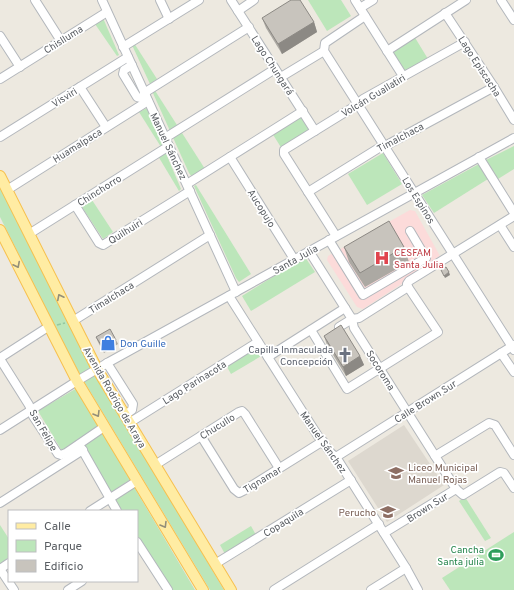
<svg xmlns="http://www.w3.org/2000/svg" width="514" height="590" font-family="Overpass,sans-serif">
<style>
.education{fill:#ddd8cf}
.medical{fill:#fcdbda}
.green{fill:#bce6ba}
.lines{fill:none;stroke-linecap:round;stroke-linejoin:round}
.minor-casing{stroke:#b3b7bc;stroke-width:10}
.major-casing{stroke:#f7c04e;stroke-width:12}
.path{stroke:#93c8a0;stroke-width:1.5;stroke-dasharray:4 2;stroke-linecap:butt}
.minor{stroke:#fff;stroke-width:8}
.major{stroke:#ffeca3;stroke-width:10}
.wall{fill:#aca9a3}
.shaded-wall{fill:#8c8984}
.building{fill:#c8c4bd;stroke:#8c8984}
.oneway{stroke:#938f79}
.labels{text-anchor:middle;stroke-width:3.5;stroke-linejoin:round;paint-order:stroke}
.street-label{font-size:10px;fill:#595d62;stroke:#fff}
.health-label{font-size:10px;fill:#be3a42;stroke:#fff;text-anchor:start}
.shop-label{font-size:10px;fill:#366cbe;stroke:#fff;text-anchor:start}
.worship-label{font-size:10px;fill:#5b616d;stroke:#fff;text-anchor:end}
.education-label{font-size:10px;fill:#785e54;stroke:#fff;text-anchor:start}
.leisure-label{font-size:10px;fill:#27864d;stroke:#fff;text-anchor:end}
</style>
<rect width="100%" height="100%" fill="#ede9e0"/>
<!-- education -->
<path class="education" d="M404 425 444 485 387 522 348 461Z"/>
<!-- medical -->
<path class="medical" d="M410 210 415 211 440 256 404 279 403 283 363 309 357 307 327 260 328 256Z"/>
<!-- green -->
<g class="green">
<path d="M308 0H341L351 16 327 31Z"/>
<path d="M103 18 119 55 117 56 95 24Z"/>
<path d="M414 36 428 59 405 73 391 51Z"/>
<path d="M134 43 157 79 150 84 132 45Z"/>
<path d="M154 89 205 169 192 177 189 173 152 91Z"/>
<path d="M147 108 163 146 161 147 139 112Z"/>
<path d="M301 115 311 130 282 149 272 133Z"/>
<path d="M514 146V169L498 179 486 160Z"/>
<path d="M165 151 181 189 179 191 158 156Z"/>
<path d="M383 153 402 184 367 205 348 174Z"/>
<path d="M479 164 488 179 434 213 422 195Z"/>
<path d="M0 184 86 359 152 468 224 590H210L82 378 54 325 0 217Z"/>
<path d="M196 185 251 274 239 282 236 278 194 186Z"/>
<path d="M92 200 113 232 103 239 82 207Z"/>
<path d="M305 257 315 272 251 311 242 296Z"/>
<path d="M257 346 263 355 231 374 226 365Z"/>
<path d="M77 388 131 479 110 493 80 440 62 451 38 411Z"/>
<path d="M134 487 195 590H171L137 535V511H122L115 499Z"/>
<path d="M465 497 491 538 485 541 459 501Z"/>
<path d="M0 525 9 539V557L0 564Z"/>
<path d="M251 526 256 535 225 554 220 545Z"/>
<path d="M514 532V590H450L442 578Z"/>
</g>
<g class="lines">
<!-- minor casing -->
<g class="minor-casing">
<g id="minor">
<path d="M35 0 61 41"/>
<path d="M102 0 236 292"/>
<path d="M160 0 169 19"/>
<path d="M231 0 315 131"/>
<path d="M355 0 403 76"/>
<path d="M501 0 514 20"/>
<path d="M360 8 373 0"/>
<path d="M238 11 254 0"/>
<path d="M445 13 494 87 514 120"/>
<path d="M365 16 325 43 324 51 514 350"/>
<path d="M0 36 20 67"/>
<path d="M123 47 199 0"/>
<path d="M387 51 466 0"/>
<path d="M132 65 124 70 123 74 137 97 141 98 146 96"/>
<path d="M281 77 324 51"/>
<path d="M0 79 107 12"/>
<path d="M80 87 106 127"/>
<path d="M144 93 249 27"/>
<path d="M0 137 128 57"/>
<path d="M165 138 275 69"/>
<path d="M230 157 294 259"/>
<path d="M479 157 514 213"/>
<path d="M187 184 303 111"/>
<path d="M7 190 148 101"/>
<path d="M308 192 382 146H385L494 87"/>
<path d="M75 205 99 243 103 245 190 191"/>
<path d="M500 225 514 247"/>
<path d="M29 234 169 146"/>
<path d="M336 236 284 154V150L352 108 363 99 465 42"/>
<path d="M329 240 363 295 426 258 410 231"/>
<path d="M309 251 352 319 354 328 456 489"/>
<path d="M229 296 318 436 331 453 336 457 406 568 418 590"/>
<path d="M73 321 210 235"/>
<path d="M339 327 352 319 359 318 408 287"/>
<path d="M311 330 347 389 438 332 408 287 407 284 409 281 514 216"/>
<path d="M501 353 514 372"/>
<path d="M268 357 345 308"/>
<path d="M0 358 48 327"/>
<path d="M0 359 29 405 33 416 58 454 61 455 66 453 104 427"/>
<path d="M107 363 133 404 132 410 125 415"/>
<path d="M129 423 258 342"/>
<path d="M0 430 77 381 109 362 514 138"/>
<path d="M201 436 234 489 239 493 243 491 323 441"/>
<path d="M80 446 117 511"/>
<path d="M435 456 489 423 495 425 514 455"/>
<path d="M336 457 514 345"/>
<path d="M155 465 239 412 242 411 245 414 279 468"/>
<path d="M0 503 83 450"/>
<path d="M90 511 137 481"/>
<path d="M384 533 456 489 463 495 500 472 504 473 514 488"/>
<path d="M137 542 168 590"/>
<path d="M215 564 351 480"/>
<path d="M0 569 14 590"/>
<path d="M0 569 9 563"/>
<path d="M68 590 82 581"/>
<path d="M274 590 379 524"/>
<path d="M371 590 406 568"/>
</g>
</g>
<!-- major casing -->
<g class="major-casing">
<g id="major">
<path d="M0 176 97 369 231 590"/>
<path d="M0 230 77 381 203 590"/>
</g>
</g>
<!-- path -->
<path class="path" d="M57 325 65 323"/>
<!-- minor -->
<use href="#minor" class="minor"/>
<!-- major -->
<use href="#major" class="major"/>
</g>
<!-- wall -->
<g class="wall">
<path d="M262 18 314 22 317 32 282 54 266 28Z"/>
<path d="M344 247H404L409 262 365 287 349 262Z"/>
<path d="M324 336 360 356 364 365 346 376 327 345Z"/>
<path d="M96 337 116 340 118 344 104 353 98 342Z"/>
</g>
<!-- shaded-wall -->
<g class="shaded-wall">
<path d="M314 22 317 32 282 54 278 44Z"/>
<path d="M449 272 450 275 445 278 444 276Z"/>
<path d="M360 356 364 365 346 376 343 367Z"/>
</g>
<!-- building -->
<g class="building">
<path d="M291 0H300L314 22 278 44 262 18Z"/>
<path d="M389 221 404 247 360 273 344 247Z"/>
<path d="M446 267 449 272 444 276 441 270Z"/>
<path d="M341 325 360 356 343 367 324 336Z"/>
<path d="M110 329 116 340 103 348 96 337Z"/>
</g>
<!-- one-way arrows -->
<defs><path id="oneway-chevron" d="M-2-3.5L2.5 0L-2 3.5" fill="none" stroke-width="1.6" stroke-linecap="round" stroke-linejoin="round"/></defs>
<g class="oneway">
<use href="#oneway-chevron" transform="translate(17 265) rotate(63)"/>
<use href="#oneway-chevron" transform="translate(60 297) rotate(-117)"/>
<use href="#oneway-chevron" transform="translate(97 414) rotate(59)"/>
<use href="#oneway-chevron" transform="translate(164 525) rotate(59)"/>
</g>
<!-- icons -->
<defs>
<g id="hospital-bare" transform="scale(1.2)"><path d="M-5-5h3v3.5h4V-5h3V5h-3V1.5h-4V5h-3Z" fill="#e0444e" stroke="#fff" stroke-width="2.5" paint-order="stroke"/></g>
<g id="shop-bare" transform="scale(1.2)"><path d="M-5-2.5h2.3a2.7 3.5 0 0 1 5.4 0H5L5.5 6h-11ZM-1.5-2.5h3a1.5 2.3 0 0 0-3 0Z" fill="#3f7fe0" stroke="#fff" stroke-width="2.5" paint-order="stroke"/></g>
<g id="church-bare" transform="scale(1.2)"><path d="M-1.2-6h2.4v3.5h3.3v2.4h-3.3V6h-2.4V-.1h-3.3v-2.4h3.3Z" fill="#6b7280" stroke="#fff" stroke-width="2.5" paint-order="stroke"/></g>
<g id="school-bare" transform="scale(1.2)"><path d="M0-5L7-2L0 1L-7-2ZM-4 1L0 2.5L4 1V4Q0 6-4 4Z" fill="#8d6e63" stroke="#fff" stroke-width="2.5" paint-order="stroke"/></g>
<g id="stadium-bare" transform="scale(1.2)"><path d="M0-5a6.5 5 0 1 0 0 10a6.5 5 0 1 0 0-10ZM-3.5-1.8h7v3.6h-7Z" fill="#2e9e5b" stroke="#fff" stroke-width="2.5" paint-order="stroke"/></g>
</defs>
<g fill-rule="evenodd">
<use href="#hospital-bare" x="382" y="258"/>
<use href="#shop-bare" x="108" y="343"/>
<use href="#church-bare" x="345" y="355"/>
<use href="#school-bare" x="396" y="473"/>
<use href="#school-bare" x="388" y="512"/>
<use href="#stadium-bare" x="496" y="555"/>
</g>
<g class="labels">
<!-- street labels -->
<g class="street-label">
<text transform="translate(63 39) rotate(-32)" y="4">Chislluma</text>
<text transform="translate(273 65) rotate(57)" y="4">Lago Chungará</text>
<text transform="translate(480 66) rotate(57)" y="4">Lago Episcacha</text>
<text transform="translate(373 95) rotate(-31)" y="4">Volcán Guallatiri</text>
<text transform="translate(64 97) rotate(-32)" y="4">Visviri</text>
<text transform="translate(400 137) rotate(-28)" y="4">Timalchaca</text>
<text transform="translate(77 145) rotate(-32)" y="4">Huamalpaca</text>
<text transform="translate(169 146) rotate(65)" y="4">Manuel Sánchez</text>
<text transform="translate(99 190) rotate(-32)" y="4">Chinchorro</text>
<text transform="translate(419 200) rotate(58)" y="4">Los Espinos</text>
<text transform="translate(262 208) rotate(58)" y="4">Aucopujo</text>
<text transform="translate(125 231) rotate(-32)" y="4">Quilhuiri</text>
<text transform="translate(295 259) rotate(-29)" y="4">Santa Julia</text>
<text transform="translate(111 297) rotate(-32)" y="4">Timalchaca</text>
<text transform="translate(381 370) rotate(58)" y="4">Socoroma</text>
<text transform="translate(194 382) rotate(-32)" y="4">Lago Parinacota</text>
<text transform="translate(115 397) rotate(60)" y="4">Avenida Rodrigo de Araya</text>
<text transform="translate(425 401) rotate(-32)" y="4">Calle Brown Sur</text>
<text transform="translate(217 426) rotate(-32)" y="4">Chucullo</text>
<text transform="translate(44 430) rotate(60)" y="4">San Felipe</text>
<text transform="translate(324 442) rotate(55)" y="4">Manuel Sánchez</text>
<text transform="translate(262 479) rotate(-31)" y="4">Tignamar</text>
<text transform="translate(427 507) rotate(-32)" y="4">Brown Sur</text>
<text transform="translate(283 522) rotate(-32)" y="4">Copaquila</text>
</g>
<!-- health labels -->
<g class="health-label">
<text x="394" y="256">CESFAM<tspan x="394" dy="12">Santa Julia</tspan></text>
</g>
<!-- shop labels -->
<g class="shop-label">
<text x="120" y="347">Don Guille</text>
</g>
<!-- worship labels -->
<g class="worship-label">
<text x="333" y="353">Capilla Inmaculada<tspan x="333" dy="12">Concepción</tspan></text>
</g>
<!-- education labels -->
<g class="education-label">
<text x="408" y="471">Liceo Municipal<tspan x="408" dy="12">Manuel Rojas</tspan></text>
<text x="376" y="516" text-anchor="end">Perucho</text>
</g>
<!-- leisure labels -->
<g class="leisure-label">
<text x="484" y="553">Cancha<tspan x="484" dy="12">Santa julia</tspan></text>
</g>
</g>
<!-- legend -->
<rect x="8" y="510" width="130" height="72" fill="#ffffff" stroke="#bdbec0"/>
<rect x="16" y="523" width="20" height="6" fill="#ffeca3" stroke="#bdbec0"/>
<text x="44" y="530" font-size="12" fill="#595d62">Calle</text>
<rect x="16" y="540" width="20" height="12" fill="#bce6ba" stroke="#bdbec0"/>
<text x="44" y="550" font-size="12" fill="#595d62">Parque</text>
<rect x="16" y="560" width="20" height="12" fill="#c8c4bd" stroke="#bdbec0"/>
<text x="44" y="570" font-size="12" fill="#595d62">Edificio</text>
</svg>
